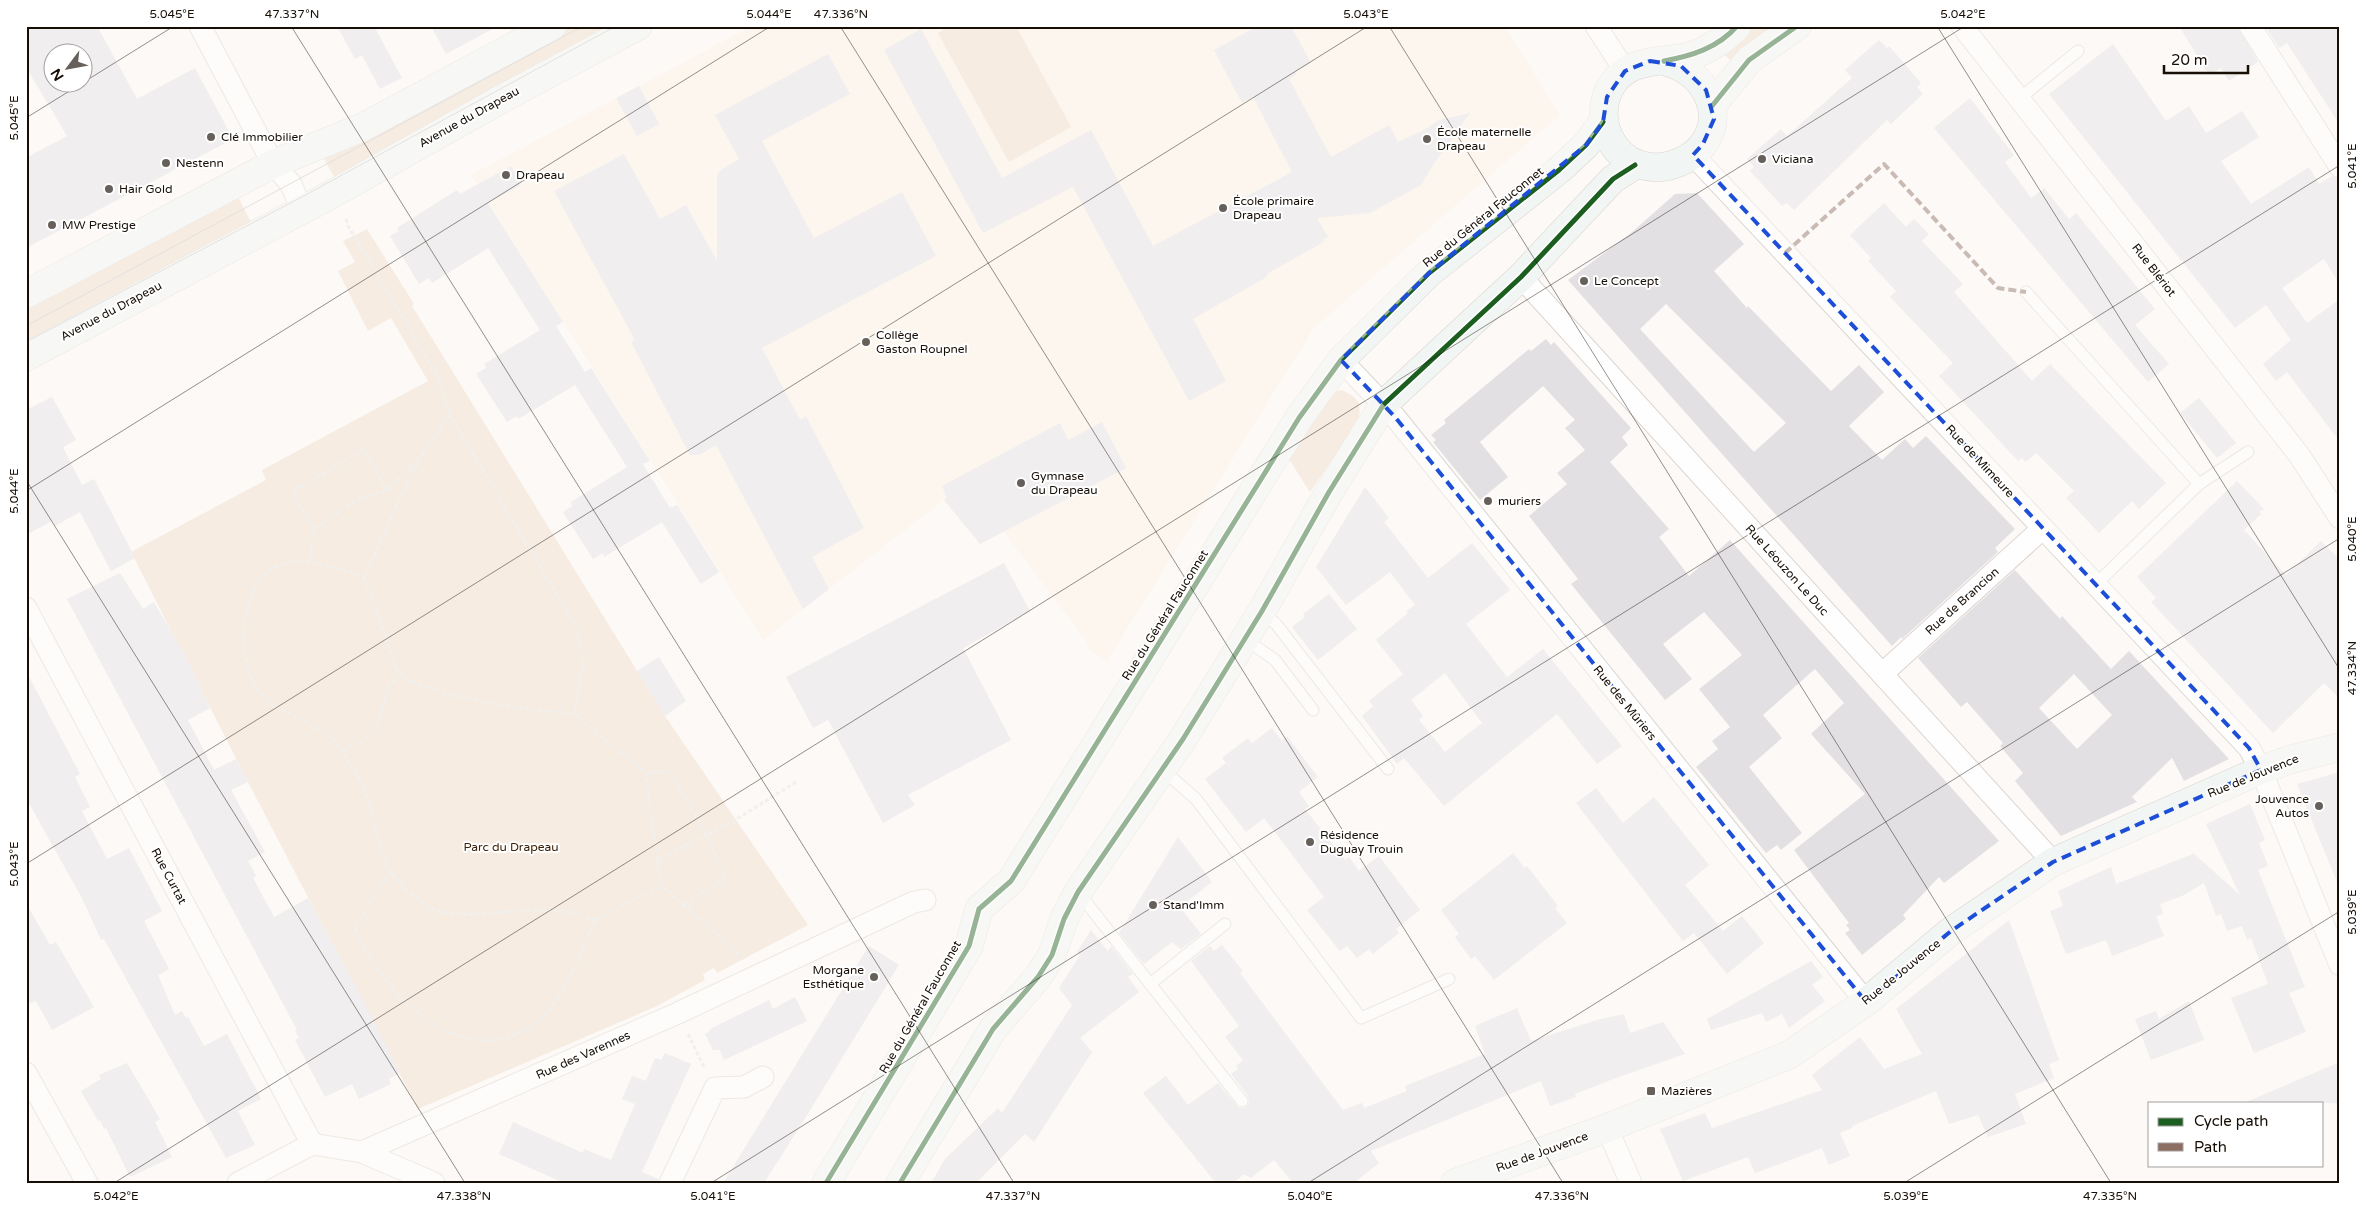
<svg xmlns="http://www.w3.org/2000/svg" width="2366" height="1209" font-family="'Varela Round',sans-serif">
<style>
.built{fill:#fdf1e6}
.green{fill:#efdbc9}
.building{fill:#e3e0e4;fill-rule:evenodd}
.lines{fill:none;stroke-linecap:round;stroke-linejoin:round}
.lane-casing{stroke:#dcd5cf;stroke-width:13}
.street-casing{stroke:#dcd5cf;stroke-width:23}
.secondary-casing{stroke:#dcd5cf;stroke-width:29}
.path{stroke:#e5e4e3;stroke-width:3;stroke-dasharray:4 2.5;stroke-linecap:butt}
.lane{stroke:#fffefe;stroke-width:11}
.street{stroke:#fffefe;stroke-width:21}
.secondary{stroke:#f1f5f4;stroke-width:28}
.tram{stroke:#c5c3c2;stroke-width:1}
.quiet{stroke:#8d6e63;stroke-width:4;stroke-dasharray:8 4;stroke-linecap:butt}
.cycleway-casing{stroke:#fff;stroke-width:8}
.cycleway{stroke:#1b5e20;stroke-width:5}
.marked{fill:none;stroke:#1d4ed8;stroke-width:4;stroke-dasharray:10 6;stroke-linejoin:round}
.ticks{fill:none;stroke:#170e06;stroke-width:1;stroke-opacity:0.45}
.poi-dot{fill:#67605a;stroke:#fff;stroke-width:2}
.labels{text-anchor:middle;stroke-width:4;stroke-linejoin:round;paint-order:stroke}
.street-label{font-size:12px;fill:#170e06;stroke:#fff}
.poi-label{font-size:12px;fill:#170e06;stroke:#fff;text-anchor:start}
.park-label{font-size:12px;fill:#3c2309;stroke:#fff}
.neatline{fill:none;stroke:#170e06;stroke-width:2}
.ticks-label{font-size:12px;text-anchor:middle;fill:#170e06}
</style>
<rect width="100%" height="100%" fill="#fcf9f6"/>
<!-- built -->
<path class="built" d="M752 26H1505L1560 115 1314 328 1107 661 1087 649 1089 645 1000 527 979 542 944 500 763 640 471 175Z"/>
<!-- green -->
<g class="green">
<path d="M572 26H625L336 180 321 154 360 140Z"/>
<path d="M950 26H1016L1071 127 1009 162 938 33Z"/>
<path d="M1748 26H1782L1730 60 1725 55Z"/>
<path d="M235 191 253 226 26 344V303Z"/>
<path d="M367 229 414 304 412 306 665 716 808 925 717 973 714 968 703 974 705 980 657 1006 418 1109 248 782 131 552 266 480 262 470 428 381 391 318 368 331 338 271 355 262 343 241Z"/>
<path d="M1342 390C1359 398 1362 403 1358 422L1310 492 1287 456 1332 392Z"/>
</g>
<!-- building -->
<g class="building">
<path d="M26 26H97L137 99 195 68 233 139 26 248V158L67 136 26 67ZM52 52H82V82H52Z"/>
<path d="M337 26H374L402 78 380 89 362 55 355 59Z"/>
<path d="M431 26H498L446 54Z"/>
<path d="M1258 26H1291L1311 63 1295 72 1297 74 1289 79 1331 157 1389 125 1398 142 1426 129 1439 120 1470 113 1433 165 1421 185 1370 213 1317 218 1328 237 1323 239 1324 242 1268 273 1265 278 1193 319 1226 381 1189 401 1073 187 983 233 884 50 921 29 1002 178 1091 130 1153 246 1292 172 1253 97 1242 103 1214 50Z"/>
<path d="M2179 26H2238L2258 62 2229 81 2221 68 2209 75Z"/>
<path d="M2265 26H2340V125L2287 43 2279 48Z"/>
<path d="M1879 40 1887 48 1889 46 1921 83 1917 87 1923 94 1891 124 1887 120 1794 210 1787 203 1782 206 1750 171 1754 167 1747 159 1781 129 1787 136 1852 78 1845 70Z"/>
<path d="M2113 44 2166 121 2189 106 2206 133 2242 111 2259 137 2221 161 2251 204 2309 167 2319 184 2332 176 2340 179V285L2324 259 2282 288 2307 323 2340 299V442L2287 372 2276 381 2263 364 2291 340 2266 305 2235 328 2049 94Z"/>
<path d="M828 54 850 94 762 141 814 238 902 192 936 256 762 348 800 420 806 416 864 528 812 557 829 589 803 609 716 445 699 455H690L631 342 635 340 554 191 624 154 660 219 686 205 717 261V175L721 170 739 159 715 115Z"/>
<path d="M639 86 659 124 637 136 616 98Z"/>
<path d="M1970 98 2014 155 2005 162 2031 198 2044 188 2069 219 2076 213 2155 309 2135 325 2169 364 2148 382 1934 128Z"/>
<path d="M511 166 521 185 488 203 563 322 556 326 585 372 591 368 650 461 643 464 670 508 677 505 719 572 701 584 662 522 604 557 603 553 593 559 563 512 572 506 571 502 627 467 575 385 518 419 517 416 507 422 476 374 486 368 484 364 540 330 488 248 432 283 429 278 419 284 390 236 399 231 397 228 457 190 460 194Z"/>
<path d="M1697 193 1744 244 1714 271 1747 308 1748 306 1831 391 1859 365 1884 392 1849 426 1882 460 1905 439 1913 448 1926 436 2015 529 1995 548 1998 552 1902 639 1901 637 1892 646 1568 280 1631 233 1675 194ZM1666 304 1786 423 1754 452 1640 329Z"/>
<path d="M1884 203 1906 227 1914 219 1929 234 1922 241 1963 284 1954 292 2032 381 2050 364 2166 483 2139 509 2132 501 2099 533 2066 498 2074 491 2036 453 2026 462 2022 458 2018 461 1939 376 1953 363 1890 297 1896 291 1868 261 1871 258 1850 235Z"/>
<path d="M1546 339 1551 345 1554 342 1631 428 1622 437 1628 445 1610 462 1669 529 1659 537 1689 576 1730 540 1999 841 1944 883 1939 877 1903 915 1906 919 1862 955 1845 933 1850 930 1846 925 1849 923 1794 850 1865 794 1811 734 1844 703 1815 669 1763 715 1782 738 1749 767 1802 833 1781 850 1777 845 1766 853 1696 767 1718 749 1712 741 1730 727 1699 689 1742 655 1704 612 1663 644 1692 679 1665 700 1571 584 1578 579 1529 516 1567 484 1557 473 1585 450 1565 428 1575 420 1543 386 1480 442 1508 477 1480 500 1433 442 1436 440 1431 435 1446 423 1444 420 1529 349 1531 351Z"/>
<path d="M52 397 76 440 63 447 82 485 94 479 135 558 111 571 80 512 55 526 52 521 26 535V410Z"/>
<path d="M2199 398 2236 443 2217 458 2180 413Z"/>
<path d="M1102 422 1126 468 980 544 944 500 947 498 942 486 1060 423 1068 440Z"/>
<path d="M2237 481 2264 509 2259 512 2261 514 2244 530 2286 575 2321 541 2340 560V699L2324 683 2273 733 2151 602 2156 598 2137 577Z"/>
<path d="M1365 487 1389 518 1384 522 1428 578 1472 543 1510 590 1466 624 1507 677 1543 649 1622 746 1597 764 1557 714 1444 806 1404 758 1397 764 1362 716 1373 706 1369 701 1403 674 1376 640 1408 613 1406 611 1415 605 1390 572 1346 605 1316 567ZM1445 673 1482 723 1445 752 1419 720 1423 716 1411 700Z"/>
<path d="M1004 563 1030 611 963 648 1011 740 908 795 915 805 883 823 828 720 813 728 786 677Z"/>
<path d="M2015 570 2060 619 2062 616 2111 669 2129 651 2229 759 2184 781 2172 758 2132 797 2137 802 2061 836 2015 781 2023 773 2000 746 2003 743 1967 702 1961 707 1918 658ZM2074 674 2112 715 2077 749 2039 708Z"/>
<path d="M120 573 143 609 154 602 186 657 210 708 188 720 214 770 236 759 248 782 231 790 265 852 248 861 256 876 253 878 274 917 308 898 361 996 400 1073 389 1079 391 1084 359 1099 352 1084 325 1097 295 1040 299 1038 295 1031 297 1030 67 599Z"/>
<path d="M1329 594 1357 629 1318 660 1292 627 1305 617 1303 614Z"/>
<path d="M659 657 686 701 665 716 637 671Z"/>
<path d="M26 671 80 774 75 777 90 807 82 811 107 859 129 848 162 911 144 921 169 969 158 975 175 1015 182 1011 186 1018 188 1017 204 1046 227 1034 261 1099 238 1111 255 1145 226 1158 104 939 101 940 82 898 26 798Z"/>
<path d="M1272 728 1282 741 1287 736 1318 777 1299 792 1309 806 1305 809 1345 860 1349 857 1359 871 1379 856 1420 910 1396 929 1399 933 1373 954 1369 949 1357 958 1347 946 1340 951 1307 910 1324 897 1284 844 1264 818 1246 832 1205 779 1226 763 1222 758 1248 738 1252 743Z"/>
<path d="M2340 772V887H2339L2297 784Z"/>
<path d="M1596 788 1623 823 1654 797 1709 865 1685 885 1723 931 1742 916 1764 943 1727 974 1694 933 1683 941 1576 803Z"/>
<path d="M2250 804 2265 840 2259 843 2268 866 2258 870 2305 987 2289 993 2306 1032 2254 1053 2231 998 2268 984 2251 938 2247 940 2242 926 2227 931 2221 914 2216 916 2204 883 2182 896 2160 904 2163 914 2156 916 2164 936 2112 956 2106 940 2066 954 2050 911 2063 906 2058 891 2111 867 2116 884 2193 854 2192 852 2240 895 2206 824Z"/>
<path d="M1178 837 1212 882 1180 907 1201 934 1181 949 1172 942 1144 964 1119 933Z"/>
<path d="M1513 853 1525 868 1527 866 1558 906 1555 908 1567 923 1494 980 1475 956 1471 959 1455 937 1459 934 1441 910Z"/>
<path d="M26 903 50 945 56 942 94 1007 52 1030 36 1001 26 1005Z"/>
<path d="M2009 920 2059 1060 2049 1064 2054 1078 2015 1094 2026 1124 1988 1137 1978 1115 1949 1124 1936 1091 1852 1126V1128L1840 1133 1850 1156 1829 1165 1822 1148 1755 1173 1748 1157 1683 1181 1660 1129 1705 1113 1712 1128 1822 1090 1812 1075 1860 1037 1884 1069 1922 1054 1896 1009Z"/>
<path d="M1091 930 1108 951 1111 946 1133 974 1128 977 1139 992 1080 1038 1092 1052 1034 1142 1025 1134 976 1183H931L945 1159 998 1108 1002 1113 1072 1005 1059 988 1080 955 1077 952Z"/>
<path d="M1222 945 1243 971 1240 973 1343 1110 1362 1103 1364 1108 1407 1091 1405 1086 1485 1054 1475 1026 1517 1008 1531 1041 1597 1020 1624 1014 1630 1033 1663 1022 1685 1054 1613 1079 1575 1094 1576 1097 1550 1106 1541 1081 1371 1151 1379 1163 1354 1183H1293L1274 1160 1251 1178 1244 1174 1233 1183H1216L1143 1093 1166 1076 1188 1105 1218 1083 1239 1108H1244L1249 1104 1248 1096 1231 1074 1238 1069 1236 1066 1243 1060 1225 1037 1239 1026 1191 961 1210 946 1214 951Z"/>
<path d="M869 946 899 965 804 1120 764 1183H723Z"/>
<path d="M1811 961 1823 977 1812 985 1825 1001 1789 1028 1782 1014 1766 1022 1762 1013 1711 1030 1707 1019Z"/>
<path d="M795 997 807 1021 724 1060 720 1050H713L705 1034 710 1031V1029L769 1000 773 1009Z"/>
<path d="M2189 1001 2204 1040 2151 1060 2135 1019 2156 1011 2159 1019Z"/>
<path d="M665 1053 691 1064 642 1172 658 1179V1183H564L499 1154 513 1122 583 1153 584 1149 611 1160 635 1104 622 1099 632 1076 646 1081 655 1058 661 1060Z"/>
<path d="M2340 1062V1103H2244Z"/>
<path d="M127 1063 160 1119 155 1122 172 1157 130 1177 106 1128 104 1129 100 1120 98 1121 81 1091 101 1079 99 1075Z"/>
</g>
<g class="lines">
<!-- lane casing -->
<g class="lane-casing">
<g id="lane">
<path d="M2020 98 2078 51"/>
<path d="M2026 292 2199 484"/>
<path d="M2096 584 2199 484 2248 452"/>
<path d="M1262 611 1276 624 1388 769"/>
<path d="M1245 639 1275 660 1313 710"/>
<path d="M1163 770 1196 799 1361 1018 1449 979"/>
<path d="M1078 892 1242 1101"/>
<path d="M1150 984 1225 924"/>
</g>
</g>
<!-- street casing -->
<g class="street-casing">
<g id="street">
<path d="M200 26 273 164 291 184 301 209"/>
<path d="M1596 26 1625 71"/>
<path d="M1962 26 2299 455 2340 518"/>
<path d="M2250 26 2340 167"/>
<path d="M1693 155 2249 748 2261 770 2340 965"/>
<path d="M1521 277 2053 862"/>
<path d="M1341 360 1395 417 1866 1002"/>
<path d="M26 608 312 1144"/>
<path d="M1882 674 2043 528"/>
<path d="M26 1073 87 1183"/>
<path d="M1607 1128 1631 1183"/>
<path d="M362 1152 434 1183"/>
<path d="M238 1183 312 1144 362 1152 678 1013 914 902 925 900"/>
<path d="M670 1183 715 1088 744 1087 763 1077"/>
</g>
</g>
<!-- secondary casing -->
<g class="secondary-casing">
<g id="secondary">
<path d="M1664 61C1685 67 1700 77 1709 98 1733 157 1638 198 1609 137 1601 120 1602 99 1613 83 1632 56 1665 64 1693 55 1708 50 1727 38 1737 26"/>
<path d="M1712 106 1749 60 1797 26"/>
<path d="M26 294 273 164 363 127 552 26"/>
<path d="M26 357 334 193 498 101 638 26"/>
<path d="M826 1183 969 946 979 909 1011 881 1299 418 1341 360 1429 273 1559 170 1586 145 1603 122"/>
<path d="M900 1183 993 1029 1038 977 1052 955 1064 919 1078 892 1183 739 1262 611 1329 492 1384 404 1521 277 1613 179 1635 165"/>
<path d="M1455 1183 1607 1128 1789 1055 1866 1002 1951 931 2053 862 2261 770 2292 759 2340 747"/>
</g>
</g>
<!-- path -->
<g class="path">
<path d="M346 219 348 226 439 378 450 415 577 629 583 661 574 714 646 773 657 861 662 886 741 956"/>
<path d="M450 415C412 462 390 522 364 577 338 569 311 557 283 564 239 575 235 659 258 690 280 719 323 720 343 752 349 762 357 773 362 785 378 820 376 869 410 893 419 899 429 909 439 911 462 918 483 913 506 912 526 911 548 909 567 912 576 913 587 918 596 921"/>
<path d="M314 529 292 492 364 450 387 490"/>
<path d="M309 561 314 529 354 501 387 490 419 460"/>
<path d="M364 577 397 670C426 699 532 709 574 714"/>
<path d="M342 750 365 740 376 730 388 686 402 675"/>
<path d="M646 773 670 772 707 835 725 880 685 904"/>
<path d="M657 861 735 820 796 782"/>
<path d="M390 873 355 927C380 996 474 1085 544 1015 563 996 573 970 584 946 588 939 590 928 595 922 600 916 652 892 662 886"/>
<path d="M688 1034 704 1067"/>
</g>
<!-- lane -->
<use href="#lane" class="lane"/>
<!-- street -->
<use href="#street" class="street"/>
<!-- secondary -->
<use href="#secondary" class="secondary"/>
<!-- tram -->
<g class="tram">
<path d="M26 326 583 26"/>
<path d="M26 342 298 199 616 26"/>
</g>
<!-- quiet -->
<path class="quiet" d="M1785 253 1884 164 1998 288 2026 292"/>
<!-- cycleway casing -->
<g class="cycleway-casing">
<g id="cycleway">
<path d="M1664 61C1691 56 1718 48 1737 26"/>
<path d="M1712 106 1749 60 1797 26"/>
<path d="M826 1183 969 946 979 909 1011 881 1299 418 1341 360 1429 273 1559 170 1586 145 1603 122"/>
<path d="M900 1183 993 1029 1038 977 1052 955 1064 919 1078 892 1183 739 1262 611 1329 492 1384 404 1521 277 1613 179 1635 165"/>
</g>
</g>
<!-- cycleway -->
<use href="#cycleway" class="cycleway"/>
</g>
<!-- marked area -->
<path d="M0 0H2366V1209H0ZM1650 61 1681 66 1706 90 1714 119 1703 144 1693 155 2249 748 2261 770 2053 862 1951 931 1866 1002 1395 417 1341 360 1429 273 1586 145 1603 122 1607 97 1625 71Z" fill="#fcf9f6" fill-opacity=".55" fill-rule="evenodd"/>
<path class="marked" d="M1650 61 1681 66 1706 90 1714 119 1703 144 1693 155 2249 748 2261 770 2053 862 1951 931 1866 1002 1395 417 1341 360 1429 273 1586 145 1603 122 1607 97 1625 71Z"/>
<!-- ticks -->
<path class="ticks" d="M291 26 1014 1183M840 26 1563 1183M1389 26 2111 1183M1937 26 2340 670M26 118 174 26M26 480 465 1183M26 491 771 26M26 864 1368 26M114 1183 1965 26M711 1183 2340 165M1308 1183 2340 538M1904 1183 2340 911"/>
<!-- markers -->
<g class="poi-dot">
<circle cx="211" cy="137" r="5"/>
<circle cx="1427" cy="139" r="5"/>
<circle cx="1762" cy="159" r="5"/>
<circle cx="166" cy="163" r="5"/>
<circle cx="506" cy="175" r="5"/>
<circle cx="109" cy="189" r="5"/>
<circle cx="1223" cy="208" r="5"/>
<circle cx="52" cy="225" r="5"/>
<circle cx="1584" cy="281" r="5"/>
<circle cx="866" cy="342" r="5"/>
<circle cx="1021" cy="483" r="5"/>
<circle cx="1488" cy="501" r="5"/>
<circle cx="2319" cy="806" r="5"/>
<circle cx="1310" cy="842" r="5"/>
<circle cx="1153" cy="905" r="5"/>
<circle cx="874" cy="977" r="5"/>
<rect x="1646" y="1086" width="10" height="10" rx="2.5"/>
</g>
<g class="labels">
<!-- street labels -->
<g class="street-label">
<text transform="translate(469 117) rotate(-29)" y="4">Avenue du Drapeau</text>
<text transform="translate(1483 217) rotate(-39)" y="4">Rue du Général Fauconnet</text>
<text transform="translate(2154 270) rotate(52)" y="4">Rue Blériot</text>
<text transform="translate(111 311) rotate(-28)" y="4">Avenue du Drapeau</text>
<text transform="translate(1980 461) rotate(47)" y="4">Rue de Mimeure</text>
<text transform="translate(1787 570) rotate(48)" y="4">Rue Léouzon Le Duc</text>
<text transform="translate(1962 601) rotate(-42)" y="4">Rue de Brancion</text>
<text transform="translate(1165 615) rotate(-58)" y="4">Rue du Général Fauconnet</text>
<text transform="translate(1625 703) rotate(51)" y="4">Rue des Mûriers</text>
<text transform="translate(2253 776) rotate(-22)" y="4">Rue de Jouvence</text>
<text transform="translate(169 876) rotate(62)" y="4">Rue Curtat</text>
<text transform="translate(1901 972) rotate(-39)" y="4">Rue de Jouvence</text>
<text transform="translate(920 1007) rotate(-60)" y="4">Rue du Général Fauconnet</text>
<text transform="translate(583 1055) rotate(-24)" y="4">Rue des Varennes</text>
<text transform="translate(1542 1152) rotate(-20)" y="4">Rue de Jouvence</text>
</g>
<!-- poi labels -->
<g class="poi-label">
<text x="1437" y="136">École maternelle<tspan x="1437" dy="14">Drapeau</tspan></text>
<text x="221" y="141">Clé Immobilier</text>
<text x="1772" y="163">Viciana</text>
<text x="176" y="167">Nestenn</text>
<text x="516" y="179">Drapeau</text>
<text x="119" y="193">Hair Gold</text>
<text x="1233" y="205">École primaire<tspan x="1233" dy="14">Drapeau</tspan></text>
<text x="62" y="229">MW Prestige</text>
<text x="1594" y="285">Le Concept</text>
<text x="876" y="339">Collège<tspan x="876" dy="14">Gaston Roupnel</tspan></text>
<text x="1031" y="480">Gymnase<tspan x="1031" dy="14">du Drapeau</tspan></text>
<text x="1498" y="505">muriers</text>
<text x="2309" y="803" text-anchor="end">Jouvence<tspan x="2309" dy="14">Autos</tspan></text>
<text x="1320" y="839">Résidence<tspan x="1320" dy="14">Duguay Trouin</tspan></text>
<text x="1163" y="909">Stand'Imm</text>
<text x="864" y="974" text-anchor="end">Morgane<tspan x="864" dy="14">Esthétique</tspan></text>
<text x="1661" y="1095">Mazières</text>
</g>
<!-- park labels -->
<g class="park-label">
<text x="511" y="851">Parc du Drapeau</text>
</g>
</g>
<!-- border -->
<rect width="2366" height="1209" fill="none" stroke="#ffffff" stroke-width="55"/>
<!-- legend -->
<rect x="2148" y="1102" width="175" height="65" fill="#ffffff" stroke="#a29f9b"/>
<rect x="2158" y="1118" width="25" height="8" fill="#1b5e20" stroke="#a29f9b"/>
<text x="2194" y="1126" font-size="15" fill="#170e06">Cycle path</text>
<rect x="2158" y="1143" width="25" height="8" fill="#8d6e63" stroke="#a29f9b"/>
<text x="2194" y="1152" font-size="15" fill="#170e06">Path</text>
<!-- north arrow -->
<g transform="translate(68 68) rotate(238)"><circle r="24" fill="#ffffff" stroke="#a29f9b"/>
<path d="M0-4L9 19L0 12L-9 19Z" fill="#67605a"/>
<text y="-8" font-size="14" font-weight="bold" text-anchor="middle" fill="#170e06">N</text>
</g>
<!-- scale -->
<path d="M2164 65v8h84v-8" fill="none" stroke="#170e06" stroke-width="2.5"/>
<text x="2171" y="65" font-size="15" fill="#170e06" stroke="#ffffff" stroke-width="4" paint-order="stroke">20 m</text>
<rect x="28" y="28" width="2310" height="1154" class="neatline"/>
<g class="ticks-label">
<text x="172" y="18">5.045°E</text>
<text x="292" y="18">47.337°N</text>
<text x="769" y="18">5.044°E</text>
<text x="841" y="18">47.336°N</text>
<text x="1366" y="18">5.043°E</text>
<text x="1963" y="18">5.042°E</text>
<text transform="translate(14 118) rotate(-90)" y="4">5.045°E</text>
<text transform="translate(2352 166) rotate(-90)" y="4">5.041°E</text>
<text transform="translate(14 491) rotate(-90)" y="4">5.044°E</text>
<text transform="translate(2352 539) rotate(-90)" y="4">5.040°E</text>
<text transform="translate(2352 668) rotate(-90)" y="4">47.334°N</text>
<text transform="translate(14 864) rotate(-90)" y="4">5.043°E</text>
<text transform="translate(2352 912) rotate(-90)" y="4">5.039°E</text>
<text x="116" y="1200">5.042°E</text>
<text x="464" y="1200">47.338°N</text>
<text x="713" y="1200">5.041°E</text>
<text x="1013" y="1200">47.337°N</text>
<text x="1310" y="1200">5.040°E</text>
<text x="1562" y="1200">47.336°N</text>
<text x="1906" y="1200">5.039°E</text>
<text x="2110" y="1200">47.335°N</text>
</g>
</svg>
